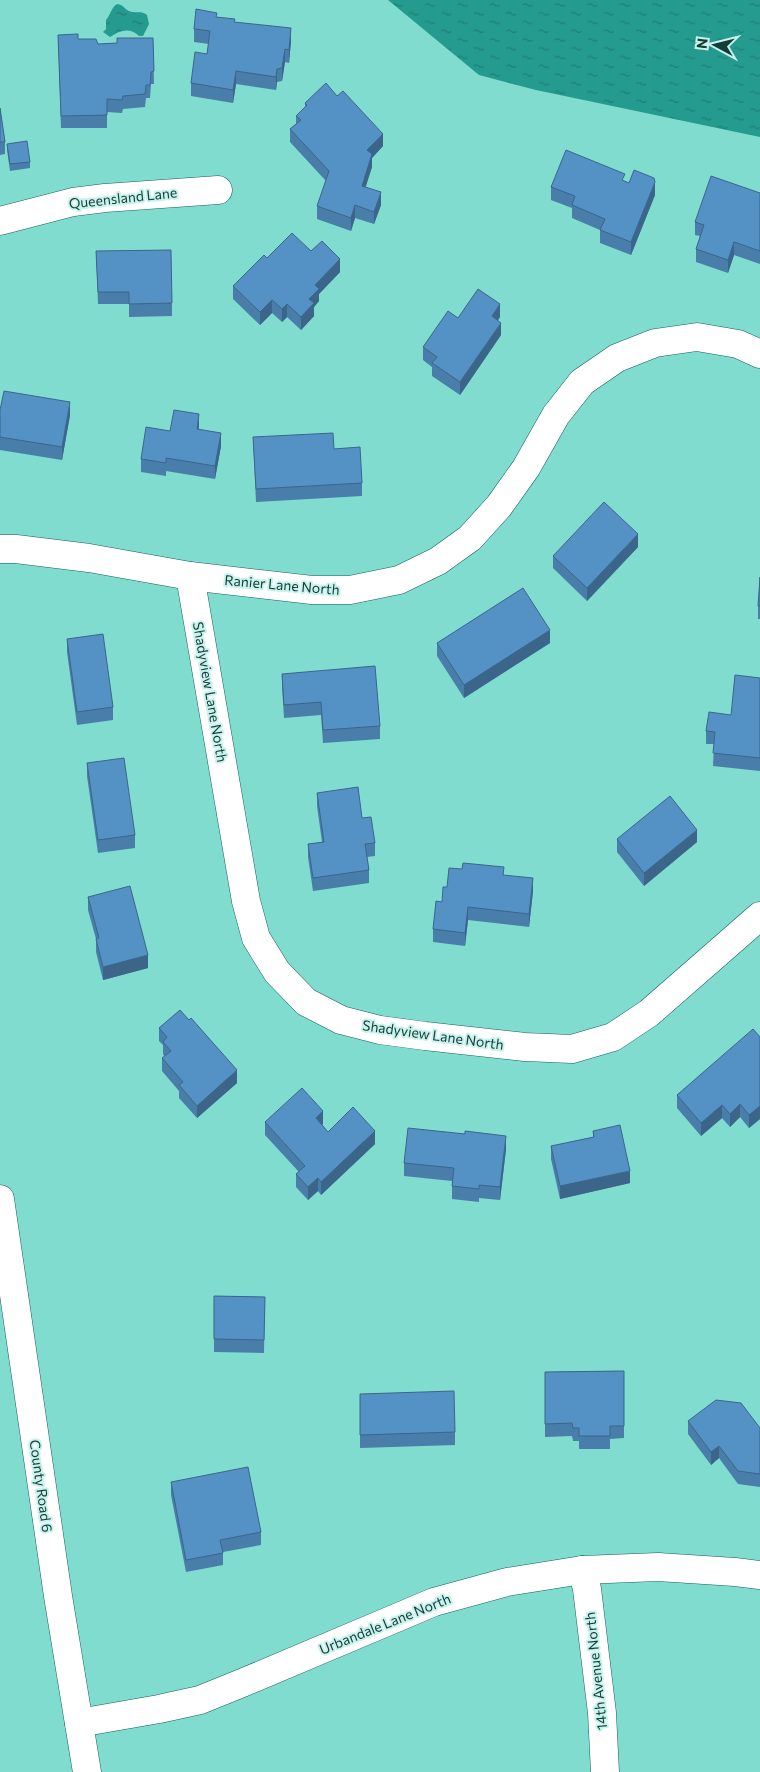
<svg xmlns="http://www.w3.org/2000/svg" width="760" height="1772" font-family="Commissioner,sans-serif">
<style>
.water{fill:url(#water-ripples)}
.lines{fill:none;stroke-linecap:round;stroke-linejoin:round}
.minor-casing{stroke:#146159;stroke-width:29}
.major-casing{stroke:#146159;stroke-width:29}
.minor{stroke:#fff;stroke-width:28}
.major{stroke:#fff;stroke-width:28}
.wall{fill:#487ea9}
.shaded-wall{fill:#3b668a}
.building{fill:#5492c5;stroke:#3b668a}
.labels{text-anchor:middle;stroke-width:4;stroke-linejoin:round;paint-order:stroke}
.street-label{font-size:14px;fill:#153c37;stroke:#c8f3ec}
</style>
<defs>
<pattern id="water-ripples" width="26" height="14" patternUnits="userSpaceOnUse" patternTransform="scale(1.25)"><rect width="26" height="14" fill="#259a8e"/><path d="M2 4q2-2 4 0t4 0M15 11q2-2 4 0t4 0" fill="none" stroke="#1f7f75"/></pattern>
</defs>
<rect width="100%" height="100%" fill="#80dccf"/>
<!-- water -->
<g class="water">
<path d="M388 0H760V137L536 90 479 75Z"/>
<path d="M117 4C124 5 123 8 129 11 136 14 141 10 147 15L149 24 143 36H139C130 27 120 30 110 37L103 32 106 29V20C111 14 111 8 117 4Z"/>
</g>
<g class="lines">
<!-- minor casing -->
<g class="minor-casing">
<g id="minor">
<path d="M0 221 73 202 105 198 218 190"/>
<path d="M0 549H16L89 558 190 576 312 590H350L399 580 438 561 470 538 499 506 526 468 556 415 582 382 617 358 655 343 697 337 738 344 760 354"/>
<path d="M190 576 246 901 256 938 277 972 306 1002 341 1020 380 1030 425 1036 525 1047 572 1049 613 1037 649 1013 760 916"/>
<path d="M582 1570 587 1589 602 1713 605 1772"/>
<path d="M79 1723 159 1709 200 1700 242 1683 434 1602 507 1582 582 1570 658 1567 735 1572 760 1575"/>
</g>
</g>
<!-- major casing -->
<g class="major-casing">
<path id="major" d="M0 1199 58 1596 87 1772"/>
</g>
<!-- minor -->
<use href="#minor" class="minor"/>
<!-- major -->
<use href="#major" class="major"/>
</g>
<!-- wall -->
<g class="wall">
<path d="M217 17 291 41 289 63 285 62 282 81 277 82 276 90 236 84 233 103 191 96V83L207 54 209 44 194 42V29Z"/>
<path d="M58 35 98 44 117 43 153 38 154 84H151L150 98H146L145 107 123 109 122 113 107 112V128H61Z"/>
<path d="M337 96 383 146 372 158V167L365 187 381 205 374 224 355 218 351 231 317 219V206L326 181 290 142V129L296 124V116L305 108V103Z"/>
<path d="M0 108 5 142V154L0 155Z"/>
<path d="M7 144 30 162V168L10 171 7 150Z"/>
<path d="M625 181 655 195 631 255 600 243V230L572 218V208L551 200V187Z"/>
<path d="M760 193V264L734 255 728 273 696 262V249L700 236 695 235V222Z"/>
<path d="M96 251 172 303V316L129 317V304H98Z"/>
<path d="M311 251 340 272 319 294V301L314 307V316L301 330 287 317 282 322 272 313 260 325 233 299V286L267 258Z"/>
<path d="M500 317 498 320 501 335 460 395 432 376V367L423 360V347L458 318Z"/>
<path d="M0 410 70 415 62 460 0 450Z"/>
<path d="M199 427V429L221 446 215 479 166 471V476L141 472V459L170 431Z"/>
<path d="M253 437 334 449 362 483V496L256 502Z"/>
<path d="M638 547 587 601 553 568V556Z"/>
<path d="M760 577V619H758V606Z"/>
<path d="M67 639 113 707V720L77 725 67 652Z"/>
<path d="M437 643H550L464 698 437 656Z"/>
<path d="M282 674 380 726V739L323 743 321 715 284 718 282 686Z"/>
<path d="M760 678V771L713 766 714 744H706V731L731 715Z"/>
<path d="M87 763 135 835V848L98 853 87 776Z"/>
<path d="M317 793 362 818 375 843V856L367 857 369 870V883L313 891 308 857V844L322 842 317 806Z"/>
<path d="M617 839 697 842 644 886 617 852Z"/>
<path d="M504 875 533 891 529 927 468 920 465 946 433 942V929L447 887Z"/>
<path d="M88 897 148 968 103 980 96 952V939L88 910Z"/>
<path d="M159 1028 237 1083 197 1118 179 1098V1091L162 1071V1058L165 1057 163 1054V1045L159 1041Z"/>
<path d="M760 1037V1119L749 1128 740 1117 730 1127 722 1118 701 1136 677 1108V1095Z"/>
<path d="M265 1122 323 1124 322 1125 328 1132 375 1144 321 1195 318 1191 308 1200 296 1187V1174L299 1172 265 1135Z"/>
<path d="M593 1131 630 1183 560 1199 551 1159V1146L593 1137Z"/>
<path d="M506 1149 500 1200 479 1198V1202L452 1199V1181L404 1176V1163Z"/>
<path d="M214 1296 265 1297 264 1353 214 1352Z"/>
<path d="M624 1371V1438L610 1439V1449H579V1441H573L572 1436 545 1437V1372Z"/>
<path d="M360 1394 455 1432V1445L360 1448Z"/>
<path d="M688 1421 760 1428V1487L738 1484 719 1458 711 1465 688 1434Z"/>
<path d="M171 1482 261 1532V1545L223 1552V1565L186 1572 171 1495Z"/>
</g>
<!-- shaded-wall -->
<g class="shaded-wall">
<path d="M291 28V41L289 63V50Z"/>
<path d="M285 49V62L282 81V68Z"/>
<path d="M277 69V82L276 90V77Z"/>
<path d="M236 71V84L233 103V90Z"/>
<path d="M383 134V146L372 158V167L362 199V186L367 150Z"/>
<path d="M655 182V195L631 255V242Z"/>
<path d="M381 192V205L374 224V212Z"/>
<path d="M355 205V218L351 231V218Z"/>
<path d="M734 242V255L728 273V260Z"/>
<path d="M340 259V272L319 294V301L314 307V316L301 330V317L315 285Z"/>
<path d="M272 300V313L260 325V312Z"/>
<path d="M287 304V317L282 322V309Z"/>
<path d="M500 304V317L492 329V316Z"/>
<path d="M501 323V335L460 395V382Z"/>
<path d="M70 402V415L62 460V447Z"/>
<path d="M199 414V427L197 442V429Z"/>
<path d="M221 433V446L215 479V466Z"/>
<path d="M638 534V547L587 601V588Z"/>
<path d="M550 630V643L464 698V685Z"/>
<path d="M697 830V842L644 886V873Z"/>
<path d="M533 878V891L529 927V914Z"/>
<path d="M468 907V920L465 946V933Z"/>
<path d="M148 955V968L103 980V967Z"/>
<path d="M237 1070V1083L197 1118V1106Z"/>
<path d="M740 1104V1117L730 1127V1114Z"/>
<path d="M722 1105V1118L701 1136V1123Z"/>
<path d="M760 1106V1119L749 1128V1115Z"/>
<path d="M323 1111V1124L316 1131V1118Z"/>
<path d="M375 1131V1144L321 1195V1182Z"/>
<path d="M506 1136V1149L500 1200V1187Z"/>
<path d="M630 1171V1183L560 1199V1186Z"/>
<path d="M318 1178V1191L308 1200V1187Z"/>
<path d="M719 1446V1458L711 1465V1452Z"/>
</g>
<!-- building -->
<g class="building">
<path d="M196 9 217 13 216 17 235 19 234 22 291 28 289 50 285 49 282 68 277 69 276 77 236 71 233 90 191 83 195 52 207 54 210 31 194 29Z"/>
<path d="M78 34V39H96L98 44 117 43V38H153L154 71 151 72 150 85H146L145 94 123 96 122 100 107 99V115L61 116 58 35Z"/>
<path d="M326 83 337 96 343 91 383 134 367 150 372 154 362 186 381 192 374 212 355 205 351 218 317 206 329 171 290 129 301 120 296 116 307 105 305 103Z"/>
<path d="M0 108 5 142H0Z"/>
<path d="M27 141 30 162 10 164 7 144Z"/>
<path d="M566 150 625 174 622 180 629 183 634 170 654 178 655 182 631 242 600 230 605 219 572 205 575 196 551 187Z"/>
<path d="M711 176 760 193V251L734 242 728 260 696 249 704 225 695 222Z"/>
<path d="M292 233 311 251 322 241 340 259 315 285 319 289 309 299 314 303 301 317 287 304 282 309 272 300 260 312 233 286 264 255 267 258Z"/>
<path d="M171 250 172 303 129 304V292H98L96 251Z"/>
<path d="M478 289 500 304 492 316 501 323 460 382 432 363 437 357 423 347 448 311 458 318Z"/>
<path d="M4 391 70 402 62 447 0 437V410Z"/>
<path d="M174 410 199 414 197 429 221 433 215 466 166 458V463L141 459 146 427 170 431Z"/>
<path d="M333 433 334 449 360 447 362 483 256 489 253 437Z"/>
<path d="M604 502 638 534 587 588 553 556Z"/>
<path d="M760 577V606H758Z"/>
<path d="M523 588 550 630 464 685 437 643Z"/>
<path d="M103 634 113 707 77 712 67 639Z"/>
<path d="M375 666 380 726 323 730 321 702 284 705 282 674Z"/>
<path d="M735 675 760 678V758L713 753 715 732 706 731 709 712 731 715Z"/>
<path d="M124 758 135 835 98 840 87 763Z"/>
<path d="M358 787 362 818 371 817 375 843 365 844 369 870 313 878 308 844 324 842 317 793Z"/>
<path d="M670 796 697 830 644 873 617 839Z"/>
<path d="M463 863 504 867 503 875 533 878 529 914 468 907 465 933 433 929 436 901 442 902 443 887H447L449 868 462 869Z"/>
<path d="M130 886 148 955 103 967 96 939 99 938 88 897Z"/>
<path d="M180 1010 189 1020 191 1018 237 1070 197 1106 179 1085 183 1082 162 1058 171 1051 163 1042 167 1037 159 1028Z"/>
<path d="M753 1029 760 1037V1106L749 1115 740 1104 730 1114 722 1105 701 1123 677 1095Z"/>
<path d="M302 1088 323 1111 316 1118 328 1132 353 1107 375 1131 321 1182 318 1178 308 1187 296 1174 305 1166 265 1122Z"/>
<path d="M620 1125 630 1171 560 1186 551 1146 594 1137 593 1131Z"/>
<path d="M408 1128 465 1134V1131L506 1136 500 1187 479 1185V1189L452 1186 454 1168 404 1163Z"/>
<path d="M214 1296 265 1297 264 1340 214 1339Z"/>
<path d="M624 1371V1426H610V1436H579V1428H573L572 1423 545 1424V1372Z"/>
<path d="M454 1391 455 1432 360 1435V1394Z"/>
<path d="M716 1400 741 1403 760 1428V1474L738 1471 719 1446 711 1452 688 1421Z"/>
<path d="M248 1467 261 1532 220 1540 223 1553 186 1560 171 1482Z"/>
</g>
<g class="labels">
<!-- street labels -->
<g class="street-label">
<text transform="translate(123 198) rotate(-6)" y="5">Queensland Lane</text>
<text transform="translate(282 585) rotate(5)" y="5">Ranier Lane North</text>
<text transform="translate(210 692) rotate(80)" y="5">Shadyview Lane North</text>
<text transform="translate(433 1035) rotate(8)" y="5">Shadyview Lane North</text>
<text transform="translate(41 1486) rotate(82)" y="5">County Road 6</text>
<text transform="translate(385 1624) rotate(-22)" y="5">Urbandale Lane North</text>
<text transform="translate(596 1671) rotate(-96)" y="5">14th Avenue North</text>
</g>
</g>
<!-- north arrow -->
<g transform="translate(715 45) rotate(277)" stroke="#c8f3ec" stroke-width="4" paint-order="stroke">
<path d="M0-4L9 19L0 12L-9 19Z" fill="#153c37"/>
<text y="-8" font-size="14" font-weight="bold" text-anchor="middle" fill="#153c37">N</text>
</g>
</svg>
